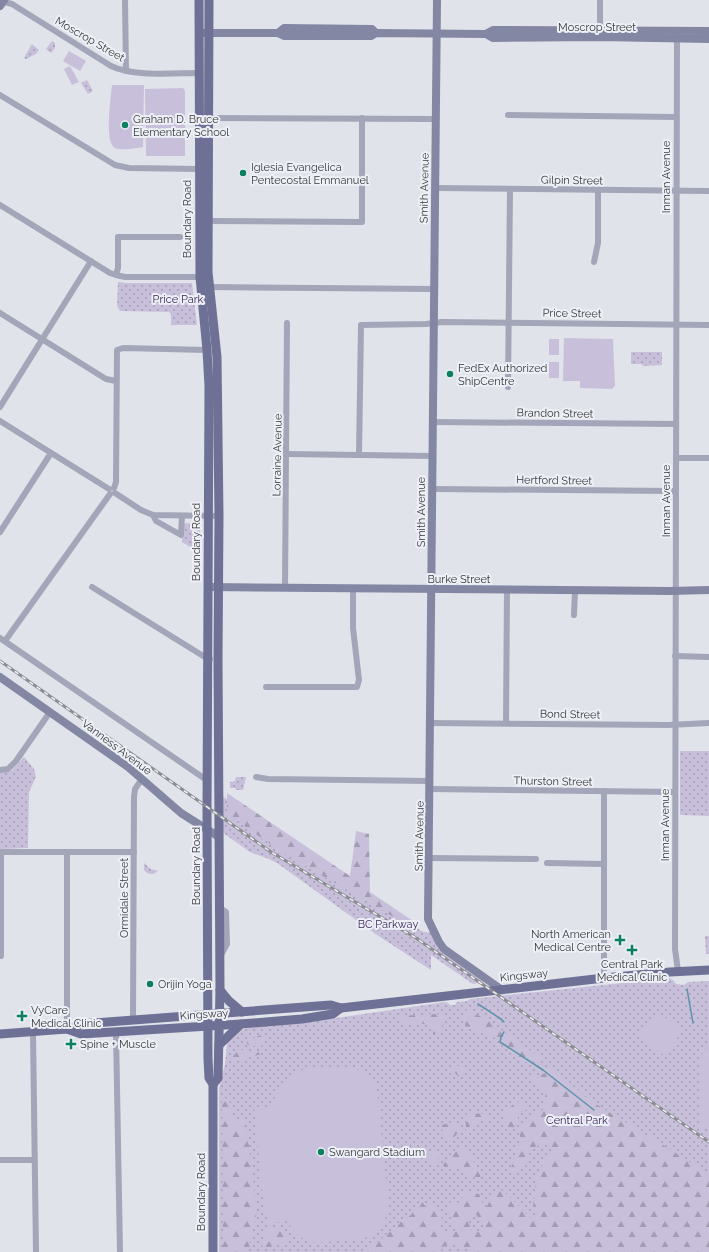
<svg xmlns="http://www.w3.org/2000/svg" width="709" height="1252" font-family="Raleway,sans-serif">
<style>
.green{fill:url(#green-dots)}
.forest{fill:url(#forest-firs);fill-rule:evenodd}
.pitch{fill:#c8bfdb}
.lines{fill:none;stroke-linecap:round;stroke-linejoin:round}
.stream{stroke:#5e94a9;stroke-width:1.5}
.street{stroke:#a3a5b9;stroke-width:6}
.secondary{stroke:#8487a4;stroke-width:8}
.primary{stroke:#6e7195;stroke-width:9}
.rail-casing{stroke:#8b8d91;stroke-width:3}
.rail{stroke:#edf0f6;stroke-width:1.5;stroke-dasharray:4.5;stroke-linecap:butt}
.poi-dot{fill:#0b8160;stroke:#edf0f6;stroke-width:1.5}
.labels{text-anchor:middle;stroke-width:4;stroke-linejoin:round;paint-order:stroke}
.street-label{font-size:11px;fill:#38393b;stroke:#edf0f6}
.poi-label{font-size:11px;fill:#38393b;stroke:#edf0f6;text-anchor:start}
.park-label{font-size:11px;fill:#3d265d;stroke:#edf0f6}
</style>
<defs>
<pattern id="green-dots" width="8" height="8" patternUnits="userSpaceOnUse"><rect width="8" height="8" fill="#c8bfdb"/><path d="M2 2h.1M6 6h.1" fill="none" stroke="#a39cb3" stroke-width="1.8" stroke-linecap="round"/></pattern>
<pattern id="forest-firs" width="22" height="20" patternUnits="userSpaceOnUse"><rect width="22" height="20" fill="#c8bfdb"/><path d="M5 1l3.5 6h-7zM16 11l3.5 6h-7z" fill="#a39cb3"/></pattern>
</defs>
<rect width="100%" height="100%" fill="#e0e3e9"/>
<!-- green -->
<g class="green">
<path d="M52 41 55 43V48L51 53 46 49Z"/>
<path d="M32 44 39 50 36 54 26 59 24 58Z"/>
<path d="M87 80 93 91 88 94 81 83Z"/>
<path d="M118 282 125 283H192L197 325H171V314L169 312 120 311 117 306Z"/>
<path d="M631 352H662V365L643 366 641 364H631Z"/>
<path d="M186 523 200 524V553L182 542 184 524Z"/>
<path d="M680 751H709V816L680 815Z"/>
<path d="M24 757 34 769 36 777 29 792 28 848 0 849V773L11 771Z"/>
<path d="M236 777H246L243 790H236L235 788H230V782L235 781Z"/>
<path d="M222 796 416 924C418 930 423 933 430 932L434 938 486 982 473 984 431 955V970L377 935 277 863 269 859 250 852 226 835 223 832Z"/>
<path d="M144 863 151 869 158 871C153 875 148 875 144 870Z"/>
<path d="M705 936H709V954H706Z"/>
<path d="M669 978 673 980 676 984 684 985 688 982 709 981V1252H219V1088L225 1064 227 1043 241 1030 251 1027 309 1022 445 1002 448 1003 450 1005H455L457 1002 467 1001 470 999Z"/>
</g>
<!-- forest -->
<g class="forest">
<path d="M227 793 350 876 356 831 369 834 370 892 413 921 409 926 280 851 227 814Z"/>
<path d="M467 1010 486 1019 539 1057 542 1067 536 1062H522L507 1045 498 1039 483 1034 465 1025 464 1013Z"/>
<path d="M437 1014 446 1016 440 1035 433 1034 432 1027 421 1023 413 1025 396 1020 397 1016Z"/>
<path d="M263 1034 266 1035 267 1038 263 1040 262 1046H251L247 1044V1041Z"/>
<path d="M244 1049 252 1053 261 1052V1054L242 1060H233V1056L237 1052Z"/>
<path d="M547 1063 591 1101 689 1161 709 1175V1252H474L450 1243 443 1247 440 1252 432 1250V1252H352L365 1251 381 1239 401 1222 411 1215 421 1200 425 1206 436 1204 443 1221 437 1227C445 1233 454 1233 463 1230L452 1227 453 1221 447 1212 450 1202 460 1203 464 1190 479 1194 485 1210 493 1195 502 1190 536 1223 533 1202 537 1174 552 1149 544 1144 530 1148 529 1163 512 1174 510 1171 521 1140 519 1131 534 1111 543 1110 546 1092 530 1077 547 1073ZM476 1214 485 1229 483 1232 471 1231 468 1220Z"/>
<path d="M451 1066H463L464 1071 459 1077 451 1069Z"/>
<path d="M222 1098 229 1099 234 1121 243 1120 248 1139 257 1211 248 1252H223Z"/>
<path d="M517 1101 527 1109 518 1114V1125L507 1133 504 1113Z"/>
<path d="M470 1113 486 1114 487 1119 473 1124 470 1132H466V1115Z"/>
<path d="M454 1122 460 1131 450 1141 443 1133 441 1125Z"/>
<path d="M461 1148 471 1154 481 1178C470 1177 465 1174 460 1164L447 1171 443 1165 448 1158Z"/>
<path d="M279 1228 290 1240 264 1249 262 1247 265 1229Z"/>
</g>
<!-- pitch -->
<g class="pitch">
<path d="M69 51 86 61 80 71 63 61Z"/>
<path d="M70 66 79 82 72 85 64 69Z"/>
<path d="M112 85H144L143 147C136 148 121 151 115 148 104 143 111 96 112 85Z"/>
<path d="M183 88 185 91V156H146L145 89Z"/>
<path d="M564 338 613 339 615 386 612 389 580 388V381H563Z"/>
<rect x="549" y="339" width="10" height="16"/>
<rect x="549" y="362" width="10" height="16"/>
<path d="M657 1012 683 1030 665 1056 639 1037Z"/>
<path d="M709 1046V1127L701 1128V1055Z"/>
<path d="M340 1067C362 1067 376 1076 378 1099L389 1207C386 1223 378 1233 363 1239L316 1243C302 1241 294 1233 287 1221L267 1224V1217L264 1211 254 1108 267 1110 286 1080C298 1065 323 1068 340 1067Z"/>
<path d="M435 1148 442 1154 432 1166 425 1160Z"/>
</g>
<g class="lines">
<!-- stream -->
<g class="stream">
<path d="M687 989 693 1023"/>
<path d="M478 1004 501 1019 504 1022"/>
<path d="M504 1032 501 1037 500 1042 543 1070 594 1110"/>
</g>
<!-- street -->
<g class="street">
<path d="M125 0 126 71"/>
<path d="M1 1 12 4 111 66C134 77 173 73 200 73"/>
<path d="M600 34V0"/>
<path d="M677 34 675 949 678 971"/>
<path d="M0 95 115 165 129 168 199 169"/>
<path d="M508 115 676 117"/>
<path d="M208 118 436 119"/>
<path d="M435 188 709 191"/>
<path d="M0 205 110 273 116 275 125 277H200"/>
<path d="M208 221 362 222V118"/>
<path d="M594 262 598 243V190"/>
<path d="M116 275 118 268V237H180"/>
<path d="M209 287 434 289"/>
<path d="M0 313 106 379 116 381"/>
<path d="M508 387 510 189"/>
<path d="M0 407 91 261"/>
<path d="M0 421 109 489"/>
<path d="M433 422 676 424"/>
<path d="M286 454 433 456"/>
<path d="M359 455 361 325 426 324 442 322 709 325"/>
<path d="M676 458H709"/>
<path d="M114 488 116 482 117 350 123 348 207 350"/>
<path d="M433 489 676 491"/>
<path d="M115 493 141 510 153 515 219 516"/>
<path d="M153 515 156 521 181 535 182 516"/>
<path d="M0 532 51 453"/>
<path d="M92 587 208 659H210"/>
<path d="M285 588 287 323"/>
<path d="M574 615 575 591"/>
<path d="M0 638 208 781"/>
<path d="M5 641 110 494"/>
<path d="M675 656 709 657"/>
<path d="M266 687H357L359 680 353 628V588"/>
<path d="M431 723 668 725 709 723"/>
<path d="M506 723 507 590"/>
<path d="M0 770 8 769 16 761 50 712"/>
<path d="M256 777 268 779 430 781"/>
<path d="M430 789 675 792"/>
<path d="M0 852H134"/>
<path d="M67 852V1029"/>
<path d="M429 858 536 859"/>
<path d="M547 863 604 864"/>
<path d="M220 908 226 912 227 944 221 955"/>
<path d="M1 956V852"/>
<path d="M604 978V791"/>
<path d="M133 1020 134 797 135 789 142 779"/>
<path d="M33 1032 36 1252"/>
<path d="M116 1032 120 1252"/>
<path d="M0 1160H34"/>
</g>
<!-- secondary -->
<g class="secondary">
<path d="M437 0 428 919 439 942 444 949 502 990"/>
<path d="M0 6 4 0"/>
<path d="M199 33H278L284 36H371L376 33 486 34 493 30 709 31"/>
<path d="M278 33 284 28 372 29 376 33"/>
<path d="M486 34 493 38 600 37 709 39"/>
<path d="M208 587 670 591 709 590"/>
<path d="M0 677 128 767 181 813 219 837"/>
</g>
<!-- primary -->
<g class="primary">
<path d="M199 0 200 277 207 350 209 386 207 810 208 1059 209 1078 213 1084V1252"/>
<path d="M209 0 208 272 217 357 219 516 218 659 220 990 218 1078 213 1084"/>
<path d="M220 990 229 1001 242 1012"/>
<path d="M67 1029 81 1034 241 1024 302 1019 333 1014 341 1008"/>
<path d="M0 1034 67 1029 81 1024 331 1005 341 1008 604 978 670 972 709 970"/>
<path d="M219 1045 241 1024"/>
</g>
<!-- rail casing -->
<g class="rail-casing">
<path id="rail" d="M0 661 271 852 416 938 709 1142"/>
</g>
<!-- rail -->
<use href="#rail" class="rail"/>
</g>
<!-- markers -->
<g class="poi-dot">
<circle cx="125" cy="125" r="4"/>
<circle cx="243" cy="173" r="4"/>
<circle cx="450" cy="374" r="4"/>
<path d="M618 934h4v4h4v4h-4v4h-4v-4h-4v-4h4z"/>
<path d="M630 944h4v4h4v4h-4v4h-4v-4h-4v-4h4z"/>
<circle cx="150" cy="984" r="4"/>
<path d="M20 1010h4v4h4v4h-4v4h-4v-4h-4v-4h4z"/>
<path d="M69 1038h4v4h4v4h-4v4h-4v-4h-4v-4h4z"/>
<circle cx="321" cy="1152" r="4"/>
</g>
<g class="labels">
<!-- street labels -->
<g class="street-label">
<text x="597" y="31">Moscrop Street</text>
<text transform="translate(90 39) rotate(30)" y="4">Moscrop Street</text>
<text transform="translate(666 177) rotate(-90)" y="4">Inman Avenue</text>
<text transform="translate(572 180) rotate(1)" y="4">Gilpin Street</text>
<text transform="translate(424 188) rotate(-89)" y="4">Smith Avenue</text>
<text transform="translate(187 219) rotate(-90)" y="4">Boundary Road</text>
<text transform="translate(572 313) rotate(1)" y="4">Price Street</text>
<text transform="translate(555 413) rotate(1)" y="4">Brandon Street</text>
<text transform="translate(277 455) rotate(-89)" y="4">Lorraine Avenue</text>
<text transform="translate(554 480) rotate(1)" y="4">Hertford Street</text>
<text transform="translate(666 501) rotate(-90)" y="4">Inman Avenue</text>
<text transform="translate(421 512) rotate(-90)" y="4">Smith Avenue</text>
<text transform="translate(196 542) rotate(-90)" y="4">Boundary Road</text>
<text x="459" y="583">Burke Street</text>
<text transform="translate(570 714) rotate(1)" y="4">Bond Street</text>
<text transform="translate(117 747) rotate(37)" y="4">Vanness Avenue</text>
<text transform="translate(553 781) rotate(1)" y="4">Thurston Street</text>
<text transform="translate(665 825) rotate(-90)" y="4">Inman Avenue</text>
<text transform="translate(419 836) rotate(-89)" y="4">Smith Avenue</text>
<text transform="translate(196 866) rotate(-90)" y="4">Boundary Road</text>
<text transform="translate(124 898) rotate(-90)" y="4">Ormidale Street</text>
<text transform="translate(524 975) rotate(-6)" y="4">Kingsway</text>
<text transform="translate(204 1014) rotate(-4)" y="4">Kingsway</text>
<text transform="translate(201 1192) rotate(-90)" y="4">Boundary Road</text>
</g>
<!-- poi labels -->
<g class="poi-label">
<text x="133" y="123">Graham D. Bruce<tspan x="133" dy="13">Elementary School</tspan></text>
<text x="251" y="171">Iglesia Evangelica<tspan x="251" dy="13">Pentecostal Emmanuel</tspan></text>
<text x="458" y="372">FedEx Authorized<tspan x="458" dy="13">ShipCentre</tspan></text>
<text x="611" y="938" text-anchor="end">North American<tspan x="611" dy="13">Medical Centre</tspan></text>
<text x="632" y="968" text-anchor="middle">Central Park<tspan x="632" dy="13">Medical Clinic</tspan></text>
<text x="158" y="988">Orijin Yoga</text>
<text x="31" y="1014">VyCare<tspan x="31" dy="13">Medical Clinic</tspan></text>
<text x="80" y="1048">Spine + Muscle</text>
<text x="329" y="1156">Swangard Stadium</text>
</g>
<!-- park labels -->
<g class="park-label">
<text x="178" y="303">Price Park</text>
<text x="388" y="928">BC Parkway</text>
<text x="577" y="1124">Central Park</text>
</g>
</g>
</svg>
